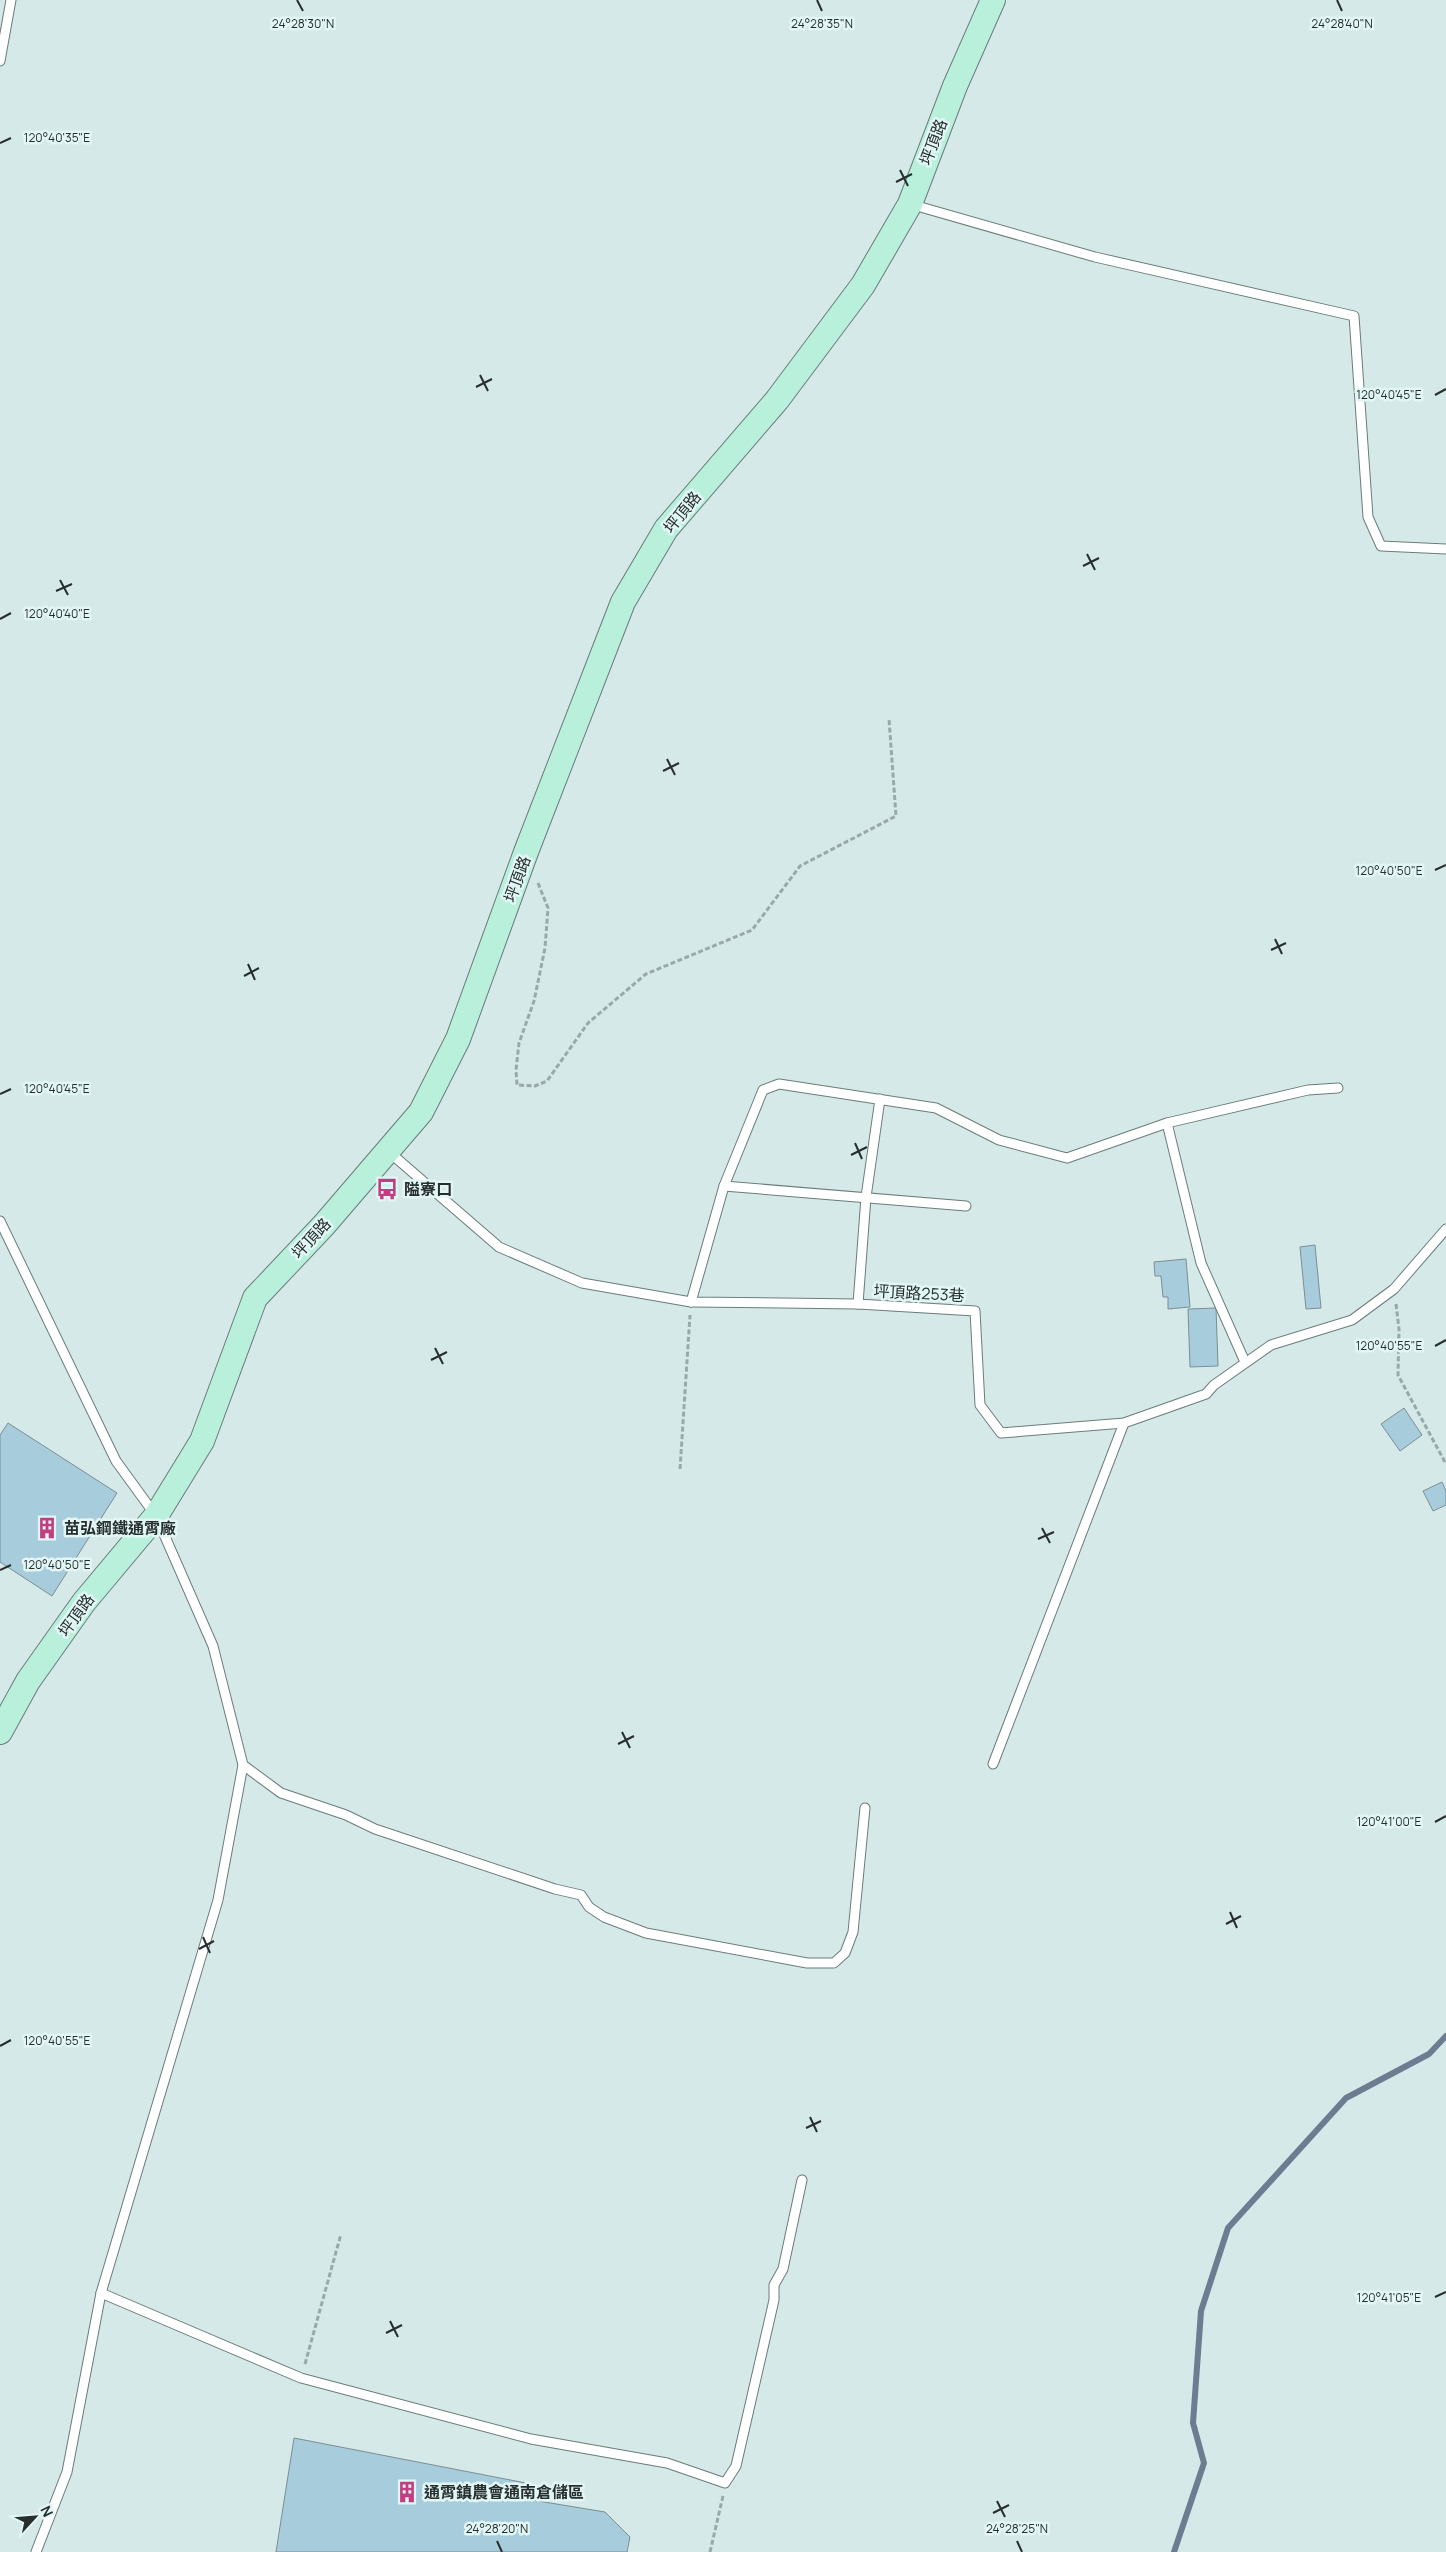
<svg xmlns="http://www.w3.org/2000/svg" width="1446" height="2552" font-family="Manrope,'Noto Sans TC',sans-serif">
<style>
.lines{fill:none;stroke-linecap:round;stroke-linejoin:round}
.stream{stroke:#6d7c90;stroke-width:6}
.building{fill:#a7cddd;stroke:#7c8d94}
.lane-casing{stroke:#6a7c7b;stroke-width:11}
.secondary-casing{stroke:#6a7c7b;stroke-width:26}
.path{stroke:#99a9a8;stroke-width:3;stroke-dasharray:5 2.5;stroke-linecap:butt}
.lane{stroke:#fff;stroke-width:9}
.secondary{stroke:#b9f0dc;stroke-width:24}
.ticks{fill:none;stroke:#262e2e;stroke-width:2}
.labels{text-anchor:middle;stroke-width:5;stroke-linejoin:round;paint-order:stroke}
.street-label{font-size:16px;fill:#262e2e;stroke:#e2f7f5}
.poi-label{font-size:16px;font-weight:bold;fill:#262e2e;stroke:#e2f7f5;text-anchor:start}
.ticks-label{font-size:12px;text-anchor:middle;fill:#262e2e;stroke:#e2f7f5;stroke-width:5;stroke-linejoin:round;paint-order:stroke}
</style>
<rect width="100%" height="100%" fill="#d5e9e8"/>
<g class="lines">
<!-- stream -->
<path class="stream" d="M1174 2552 1204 2463 1193 2423 1201 2311 1228 2228 1346 2098 1429 2054 1446 2036"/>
</g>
<!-- building -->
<g class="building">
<path d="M1315 1245 1321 1308 1306 1309 1300 1247Z"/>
<path d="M1186 1259 1190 1307 1168 1309V1297H1163L1161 1276H1155L1154 1262Z"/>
<path d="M1216 1308 1218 1366 1190 1367 1188 1309Z"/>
<path d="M1404 1408 1422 1435 1400 1451 1381 1424Z"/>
<path d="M8 1423 117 1493 52 1596 0 1562V1435Z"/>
<path d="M1442 1482 1446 1491V1505L1433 1511 1423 1491Z"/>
<path d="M294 2438 531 2484 526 2499 605 2512 630 2537 627 2552H276Z"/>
</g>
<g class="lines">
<!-- lane casing -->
<g class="lane-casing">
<g id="lane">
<path d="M0 61 11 0"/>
<path d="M910 204 1095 257 1354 316 1368 517 1381 546 1446 549"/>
<path d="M388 1151 499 1247 582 1283 691 1302 858 1304 975 1311 980 1405 1001 1433 1124 1423 1206 1394 1214 1385 1271 1345 1352 1320 1394 1289 1446 1229"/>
<path d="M724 1186 966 1206"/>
<path d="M0 1221 116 1461 156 1516 213 1646 243 1765 281 1793 346 1815 375 1829 555 1889 581 1895 589 1907 604 1917 646 1933 807 1963H834L845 1953 853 1932 865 1808"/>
<path d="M691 1302 724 1186 763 1090 779 1084 936 1108 999 1140 1067 1158 1167 1123"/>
<path d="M858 1304 866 1197 880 1099"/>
<path d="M1245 1362 1201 1263 1167 1123 1308 1090 1338 1088"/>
<path d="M993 1764 1124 1423"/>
<path d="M101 2293 301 2378 531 2439 667 2463 725 2483 736 2466 774 2300V2285L783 2269 802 2180"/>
<path d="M36 2552 67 2472 101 2293 218 1900 243 1765"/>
</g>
</g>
<!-- secondary casing -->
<g class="secondary-casing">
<path id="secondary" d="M0 1732 28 1681 84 1602 156 1516 202 1441 255 1298 324 1225 421 1112 458 1039 526 852 623 602 666 529 777 400 863 285 910 204 955 86 993 0"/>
</g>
<!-- path -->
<g class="path">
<path d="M538 883 548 908 545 948 534 1001 519 1043 516 1070 517 1085 535 1086 547 1081 588 1023 646 974 752 930 800 866 896 816 889 719"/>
<path d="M1396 1304 1399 1329 1398 1375 1446 1464"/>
<path d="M680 1469 690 1315"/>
<path d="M305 2364 341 2234"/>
<path d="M710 2552 723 2496"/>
</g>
<!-- lane -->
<use href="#lane" class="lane"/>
<!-- secondary -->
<use href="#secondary" class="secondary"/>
</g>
<!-- ticks -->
<path class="ticks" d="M297 0 303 11M817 0 822 11M1337 0 1342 11M0 143 11 138M900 170 908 186M896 182 912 174M480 375 488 391M476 387 492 379M1435 395 1446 389M1087 554 1095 570M1083 566 1099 558M60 580 68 595M56 591 72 584M0 619 11 613M667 759 675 775M663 771 679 763M1435 870 1446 865M1275 939 1282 954M1271 950 1286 943M248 964 255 980M244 976 259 968M0 1094 11 1089M855 1143 862 1159M851 1155 867 1147M1435 1346 1446 1340M435 1348 443 1364M431 1360 447 1352M1042 1528 1050 1543M1038 1539 1054 1532M0 1570 11 1565M622 1732 630 1748M618 1744 634 1736M1435 1822 1446 1816M1230 1912 1237 1928M1226 1924 1241 1916M203 1937 210 1953M199 1949 214 1941M0 2046 11 2040M810 2117 817 2132M806 2128 821 2121M1435 2297 1446 2292M390 2321 398 2337M386 2333 402 2325M997 2501 1005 2517M993 2513 1009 2505M497 2541 502 2552M1017 2541 1022 2552"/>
<!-- icons -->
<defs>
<g id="bus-bare" transform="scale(1.725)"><path d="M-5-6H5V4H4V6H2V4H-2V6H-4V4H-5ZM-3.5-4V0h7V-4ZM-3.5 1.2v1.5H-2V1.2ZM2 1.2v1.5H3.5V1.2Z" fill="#c23e82" stroke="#e2f7f5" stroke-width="2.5" paint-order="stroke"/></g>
<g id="building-bare" transform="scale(1.725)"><path d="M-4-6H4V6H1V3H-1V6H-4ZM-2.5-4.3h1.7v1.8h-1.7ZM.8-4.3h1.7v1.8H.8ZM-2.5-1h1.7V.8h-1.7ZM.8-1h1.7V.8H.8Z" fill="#c23e82" stroke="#e2f7f5" stroke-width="2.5" paint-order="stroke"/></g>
</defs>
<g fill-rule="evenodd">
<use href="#bus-bare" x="387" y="1189"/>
<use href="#building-bare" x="47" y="1528"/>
<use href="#building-bare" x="407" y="2492"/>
</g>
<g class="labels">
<!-- street labels -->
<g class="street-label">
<text transform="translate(933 142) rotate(-69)" y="6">坪頂路</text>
<text transform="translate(682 512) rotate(-51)" y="6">坪頂路</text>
<text transform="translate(517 879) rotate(-70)" y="6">坪頂路</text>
<text transform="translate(311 1238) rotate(-47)" y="6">坪頂路</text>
<text transform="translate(919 1293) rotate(3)" y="6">坪頂路253巷</text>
<text transform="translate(76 1615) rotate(-54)" y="6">坪頂路</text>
</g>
<!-- poi labels -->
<g class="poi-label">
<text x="404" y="1195">隘寮口</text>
<text x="64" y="1534">苗弘鋼鐵通霄廠</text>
<text x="424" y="2498">通霄鎮農會通南倉儲區</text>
</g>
</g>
<g class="ticks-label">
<text x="303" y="28">24°28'30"N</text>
<text x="822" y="28">24°28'35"N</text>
<text x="1342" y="28">24°28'40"N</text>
<text x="57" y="142">120°40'35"E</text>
<text x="1389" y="399">120°40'45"E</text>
<text x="57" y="618">120°40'40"E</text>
<text x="1389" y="875">120°40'50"E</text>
<text x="57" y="1093">120°40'45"E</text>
<text x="1389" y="1350">120°40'55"E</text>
<text x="57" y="1569">120°40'50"E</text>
<text x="1389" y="1826">120°41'00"E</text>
<text x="57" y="2045">120°40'55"E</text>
<text x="1389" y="2302">120°41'05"E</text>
<text x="497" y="2533">24°28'20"N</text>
<text x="1017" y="2533">24°28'25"N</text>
</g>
<!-- north arrow -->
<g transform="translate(35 2517) rotate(64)" stroke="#e2f7f5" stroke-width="4" paint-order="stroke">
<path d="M0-4L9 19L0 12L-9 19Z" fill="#262e2e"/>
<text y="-8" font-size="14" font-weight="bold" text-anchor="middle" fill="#262e2e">N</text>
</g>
</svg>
